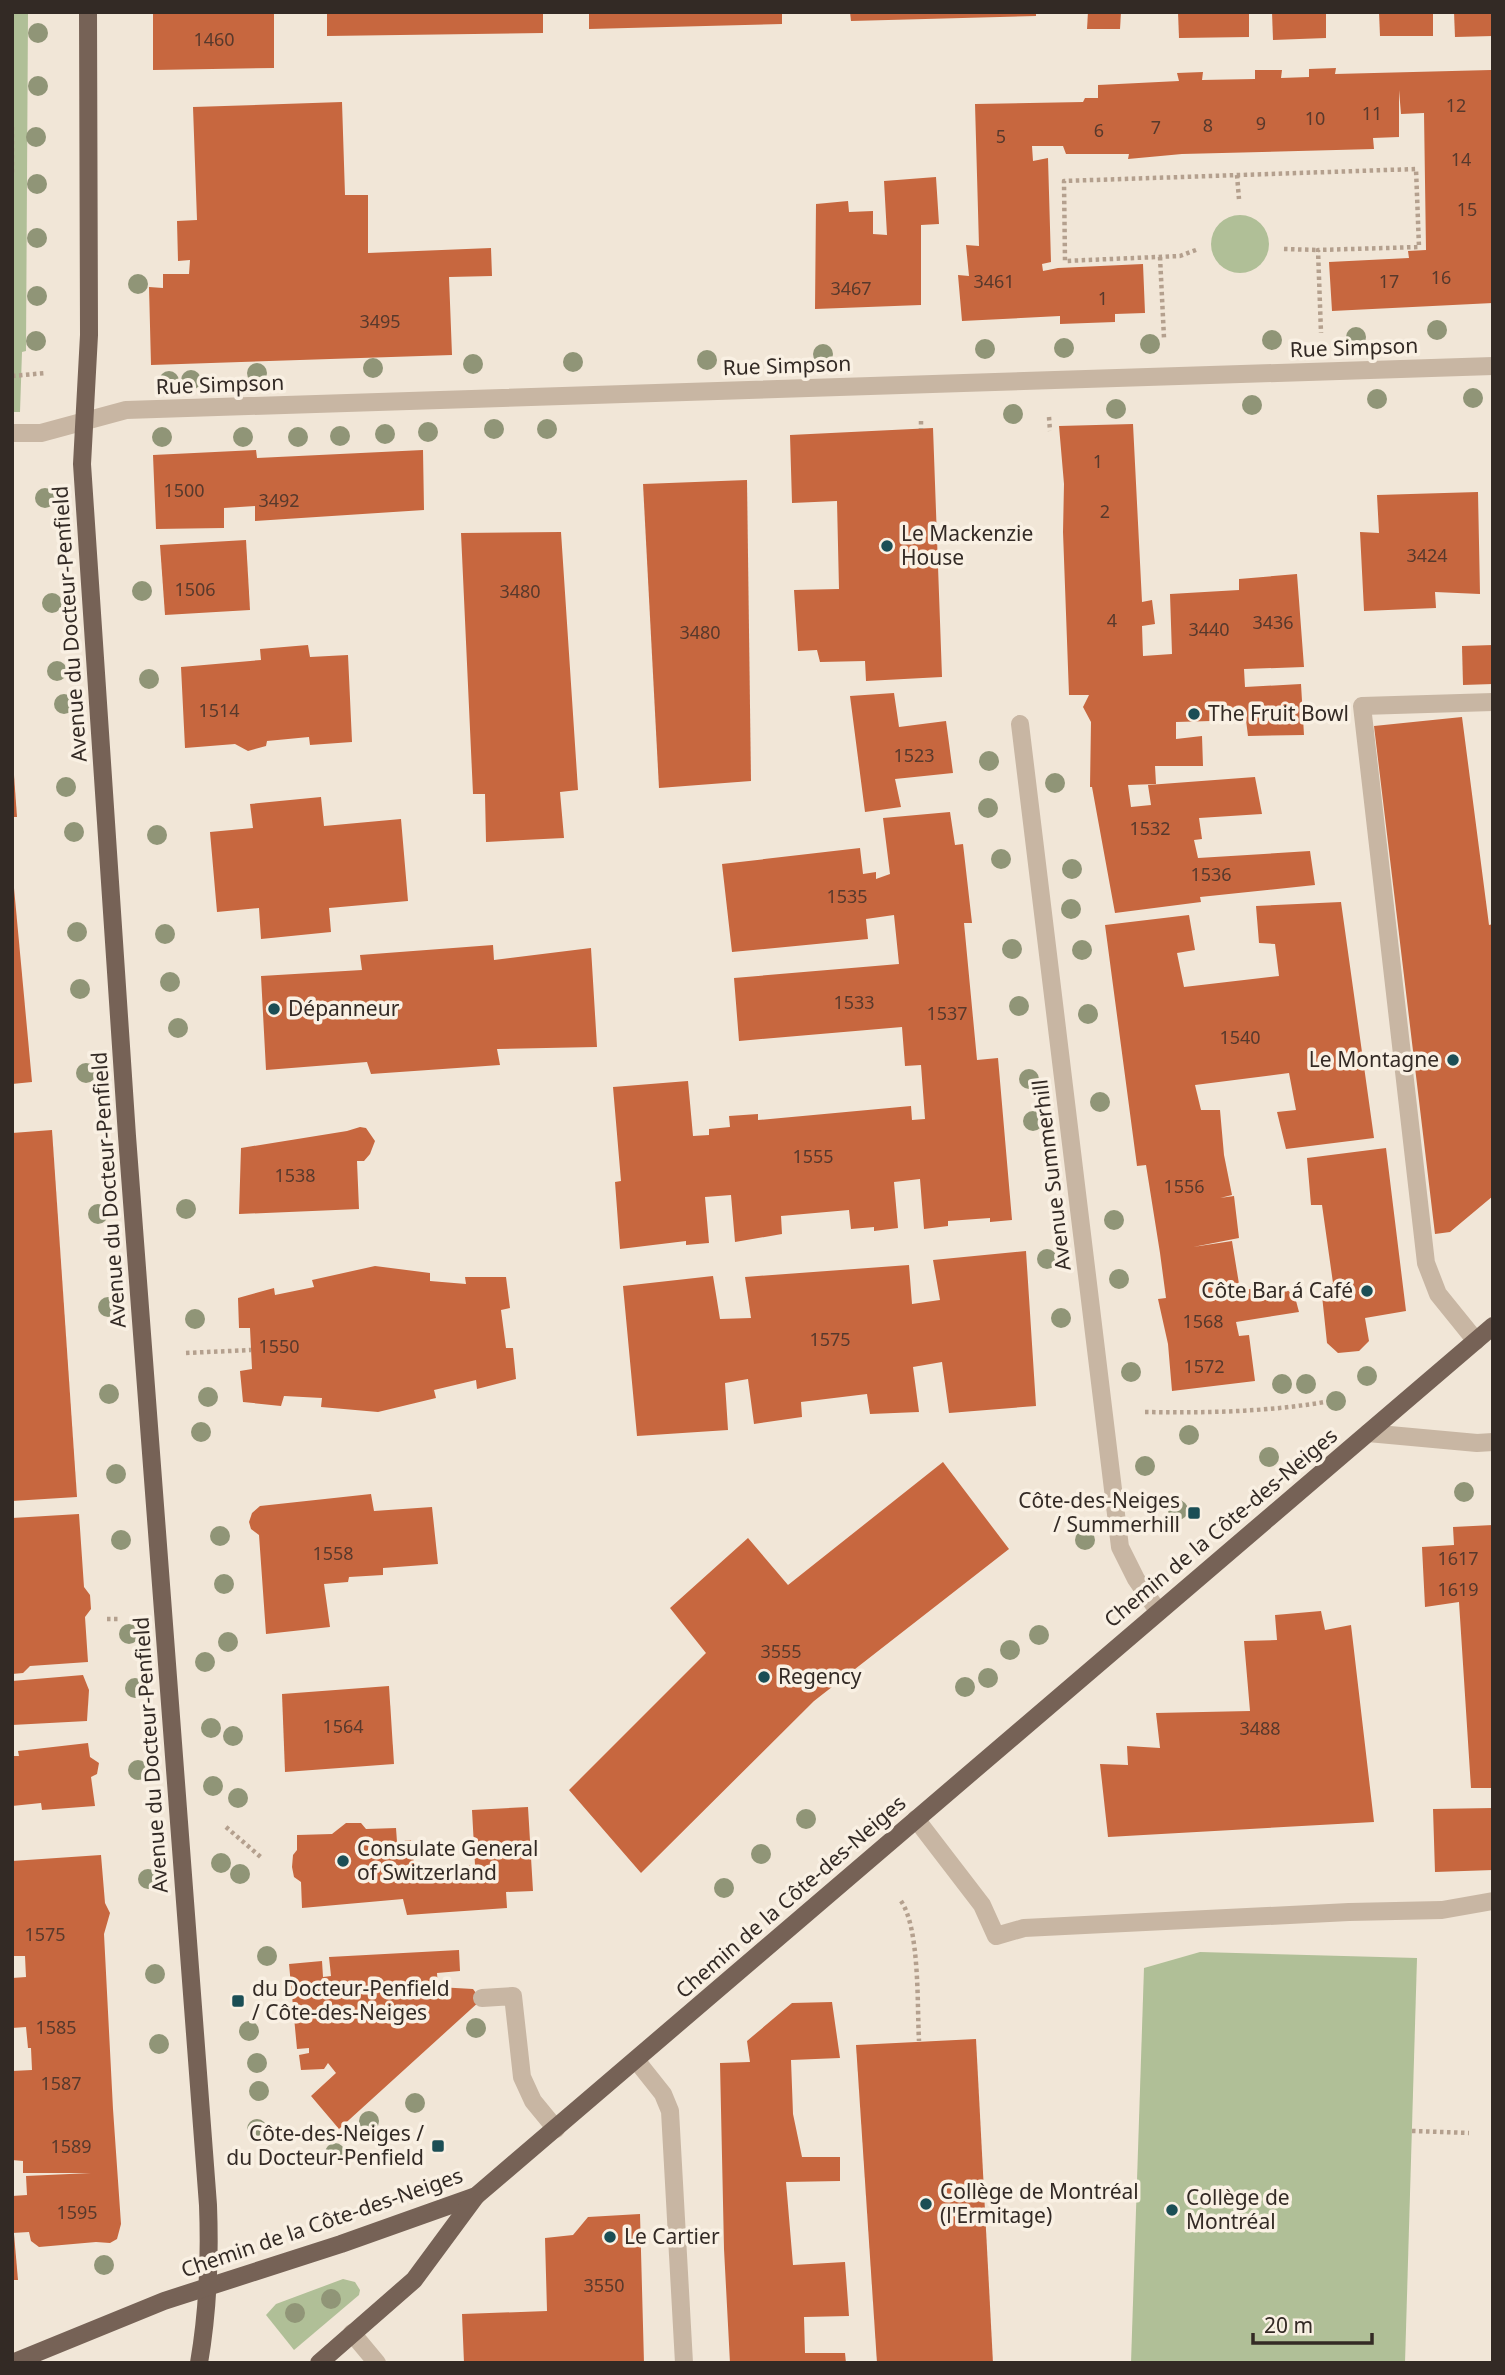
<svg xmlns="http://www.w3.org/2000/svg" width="1505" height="2375" font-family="'Noto Sans',sans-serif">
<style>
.green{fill:#b0bf97}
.building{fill:#c7673f}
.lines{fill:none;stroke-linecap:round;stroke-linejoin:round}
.path{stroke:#b4a08e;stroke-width:4.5;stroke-dasharray:3.5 3.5;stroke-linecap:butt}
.minor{stroke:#c8b6a3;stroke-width:18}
.major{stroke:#766256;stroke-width:18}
.tree{fill:#909577}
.poi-dot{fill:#1b4e55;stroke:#f9f0e3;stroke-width:2.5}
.labels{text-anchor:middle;stroke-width:7;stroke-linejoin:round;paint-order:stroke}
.number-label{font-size:18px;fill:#58392c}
.street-label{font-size:21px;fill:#332a25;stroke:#f9f0e3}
.poi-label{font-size:21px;fill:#332a25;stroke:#f9f0e3;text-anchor:start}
</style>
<rect width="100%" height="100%" fill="#f1e6d7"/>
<!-- green -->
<g class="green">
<path d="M12 12H28L26 351 22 352 20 412H12Z"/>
<circle cx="1240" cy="244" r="29"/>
<path d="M1200 1952 1417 1958 1405 2363H1131L1144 1968Z"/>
<path d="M343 2279 355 2282 360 2290 359 2295 294 2350 266 2315 276 2304Z"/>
</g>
<!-- building -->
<g class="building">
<path d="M153 12H274V68L153 70Z"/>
<path d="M327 12H543V33L327 36Z"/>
<path d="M589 12H782V24L589 29Z"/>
<path d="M850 12H1036V16L851 21Z"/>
<path d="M1088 12H1121L1120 29H1087Z"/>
<path d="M1178 12H1249V37L1179 38Z"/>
<path d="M1272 12H1326V38L1273 40Z"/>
<path d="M1379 12H1433V36H1380Z"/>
<path d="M1454 12H1493V36L1455 37Z"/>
<path d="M1336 68 1335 74 1491 70 1493 303 1332 311 1329 262 1409 258 1408 251 1426 250 1424 113 1401 114 1399 90V137L1373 138 1374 149 1182 154 1128 159 1129 154H1066L1063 146H1032L1033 161 1048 158 1051 262 1042 264 1043 271 1058 268 1143 264 1145 313 1115 314V322L1060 324V316L962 321 958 275 969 276 966 245 979 246 975 104 1083 102 1085 98H1098V85L1179 81 1177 73 1203 72 1202 80 1255 79V70H1282L1281 78 1309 77V69Z"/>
<path d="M342 102 345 195H368V253L491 248 492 276 449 277 452 355 151 365 149 287 163 288V274H189L190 260 178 261 177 221 197 220 193 107Z"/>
<path d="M936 177 939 224 921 225V305L815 309 816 204 848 201 849 212 873 211V234L887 235 884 181Z"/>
<path d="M1133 424 1142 602 1152 600 1155 624 1142 626 1143 656 1172 654 1170 594 1239 590V579L1297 574 1304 667 1244 669 1245 687 1301 684 1304 735 1248 736 1246 720 1176 722V739L1202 736 1203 766H1155L1156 784 1128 785 1131 807 1151 805 1148 785 1255 777 1262 814 1199 818 1202 839 1194 840 1198 858 1310 851 1315 885 1200 897 1201 902 1115 913 1092 787H1090L1091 722 1083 707 1089 695H1069L1063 532 1064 484 1059 426Z"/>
<path d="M933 428 942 677 866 681 865 661 820 662 817 650 798 651 794 590 839 589 837 501 792 503 790 435Z"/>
<path d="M256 450 257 458 423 450 424 510 255 521V506L224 508V528L156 529 153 455Z"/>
<path d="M747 480 751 781 659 788 643 484Z"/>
<path d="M1478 492 1480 594 1435 592 1436 608 1364 611 1360 532 1379 533 1377 495Z"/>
<path d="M561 532 578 790 560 792 564 838 486 842 485 794H473L461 533Z"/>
<path d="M246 540 250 610 165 615 160 545Z"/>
<path d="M308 645 310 657 348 655 352 742 310 745 309 737 267 741 266 746 248 751 235 744 185 748 181 667 261 660 260 649Z"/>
<path d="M1493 645V684L1463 685 1462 646Z"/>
<path d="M894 693 899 727 946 721 953 773 895 779 901 807 865 812 850 696Z"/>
<path d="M1462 717 1489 925 1493 924V1196L1450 1232 1435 1234 1374 726Z"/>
<path d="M14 775 17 817H12V776Z"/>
<path d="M321 797 324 826 401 819 408 901 329 908 331 932 261 939 259 908 217 912 210 832 253 828 250 804Z"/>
<path d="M950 812 955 845 963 844 972 923H964L977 1060 998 1058 1012 1220 990 1222V1218L948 1221V1226L924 1229 920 1179 894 1182 898 1228 874 1231V1227L851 1229 849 1210 781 1216 782 1234 735 1242 731 1195 705 1197 709 1243 686 1245V1241L620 1249 615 1182 621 1181 613 1087 688 1081 693 1136 709 1135V1129L730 1127 729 1116 758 1114V1120L911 1106 912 1120 925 1119 921 1065 905 1066 902 1027 739 1041 734 978 899 964 894 915 866 919 868 939 732 952 722 864 860 848 863 874 876 872V879L890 874 883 818Z"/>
<path d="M12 888H14L32 1082 12 1084Z"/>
<path d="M1341 902 1374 1138 1286 1149 1277 1112 1296 1110 1289 1073 1195 1085 1201 1110H1220L1224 1155 1232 1195 1220 1198 1234 1196 1239 1238 1193 1247 1232 1241 1240 1290 1283 1286 1295 1297 1299 1312 1236 1322 1239 1336 1249 1335 1255 1381 1172 1391 1168 1344 1158 1299 1166 1298 1160 1253 1146 1165 1137 1166 1105 925 1189 915 1195 950 1177 953 1184 987 1279 976 1275 944 1259 943 1256 906Z"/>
<path d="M493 945 494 960 591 948 597 1047 497 1049 500 1065 371 1074 367 1062 266 1070 261 976 362 970 360 955Z"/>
<path d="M360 1127 366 1128 375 1141 370 1154 364 1161H357L359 1209 239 1214 241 1148 347 1131Z"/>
<path d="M52 1130 77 1497 12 1501V1133Z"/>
<path d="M1386 1148 1406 1311 1365 1318 1369 1341 1359 1351 1338 1353 1327 1343 1321 1286 1333 1283 1322 1205H1311L1307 1158Z"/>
<path d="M1026 1251 1036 1406 949 1413 942 1362 913 1367 919 1412 870 1414 867 1394 801 1402 802 1417 754 1424 748 1379 725 1383 728 1430 637 1436 623 1286 713 1276 720 1319 751 1318 745 1277 909 1265 912 1304 940 1300 933 1260Z"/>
<path d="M375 1266 430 1273V1281L466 1284 465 1277H506L510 1308 501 1310 506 1348H513L516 1379 477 1389 476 1380 434 1390 436 1398 378 1412 321 1407 322 1398 284 1396 281 1406 243 1402 240 1371 252 1369 250 1328H239L238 1298 274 1288 275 1295 314 1287 312 1280Z"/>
<path d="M943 1462 1009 1549 814 1701 641 1873 569 1790 706 1653 670 1608 748 1538 788 1585Z"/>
<path d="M371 1494 374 1511 432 1507 438 1564 383 1568V1575L349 1577 348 1582 324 1584 330 1627 266 1634 259 1535 251 1529 249 1522 252 1513 260 1506Z"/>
<path d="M79 1514 84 1587 90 1595 91 1609 85 1617 88 1662 30 1666 23 1673 12 1674V1518Z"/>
<path d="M1493 1525V1788H1471L1459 1602 1425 1607 1422 1547 1454 1545 1453 1527Z"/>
<path d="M1321 1611 1325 1630 1351 1625 1374 1822 1108 1837 1100 1764 1128 1765 1127 1746 1160 1748 1156 1713 1250 1711 1244 1641 1277 1640 1275 1615Z"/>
<path d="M83 1675 89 1690 87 1721 12 1725V1681Z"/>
<path d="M389 1686 394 1764 285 1772 282 1694Z"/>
<path d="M88 1743 90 1757 99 1763 97 1774 91 1777 95 1806 42 1810 41 1803 12 1806V1756H19L18 1751Z"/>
<path d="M528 1807 533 1891 506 1892 507 1908 407 1915 403 1899 302 1908 301 1882 294 1877 292 1867 293 1855 297 1850V1835L332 1834 346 1823H361L366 1829 396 1828 397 1842 411 1840 415 1872 475 1865 472 1810Z"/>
<path d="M1493 1808V1870L1435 1872 1433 1809Z"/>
<path d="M101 1855 105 1903 110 1913 104 1934 113 2109 121 2224 117 2239 110 2243 96 2242 39 2247 31 2241 29 2232 12 2233V2196L27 2195 26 2176 91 2173H23V2161L12 2160V2071L32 2070 31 2048H28L26 2027 12 2028V1978L26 1977 25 1956H12V1861Z"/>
<path d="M459 1950 460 1971 437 1973 438 1987 473 1989 481 2000 339 2129 311 2096 336 2073 328 2063 324 2069 301 2070 299 2055 309 2053V2048L297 2049 289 1964 322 1961 323 1977 331 1976 329 1957Z"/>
<path d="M832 2002 840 2058 791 2060 793 2114 802 2157H840V2181L786 2182 793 2265 845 2262 849 2316 804 2317 805 2353H845L846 2363H730L724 2249 720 2063 750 2062 747 2041 792 2003Z"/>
<path d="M976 2039 993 2363H877L856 2045Z"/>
<path d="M640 2214 644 2363H464L462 2314 547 2311 545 2238 573 2235 588 2217Z"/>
<path d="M12 2234H14L18 2280H12Z"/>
</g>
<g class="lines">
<!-- path -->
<g class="path">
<path d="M12 127V175"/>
<path d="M1237 175 1239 199"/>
<path d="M1284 249 1318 250"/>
<path d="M1196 250 1180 256 1065 261 1064 181 1416 169 1419 247 1318 250 1321 333"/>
<path d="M1160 257 1164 338"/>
<path d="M12 376 46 373"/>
<path d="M1049 417 1050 431"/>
<path d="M921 421V429"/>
<path d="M186 1353 251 1350"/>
<path d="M1145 1412C1206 1413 1265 1412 1325 1402"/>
<path d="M107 1619H119"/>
<path d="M226 1827 263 1859"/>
<path d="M901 1901C920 1929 917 2005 919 2041"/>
<path d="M1412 2131 1469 2133"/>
</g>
<!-- minor -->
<g class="minor">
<path d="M12 433H41L126 410 1493 366"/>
<path d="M1020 724 1120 1547 1136 1579 1158 1611"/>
<path d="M1476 1341 1438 1294 1426 1263 1362 706 1493 702"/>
<path d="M1368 1433 1477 1443 1493 1442"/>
<path d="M916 1819 982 1905 996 1936 1024 1928 1349 1912 1442 1910 1493 1901"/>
<path d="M482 1998 513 1996 522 2077 533 2101 556 2129"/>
<path d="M636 2060 663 2094 670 2111 684 2363"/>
<path d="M352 2333 377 2363"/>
</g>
<!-- major -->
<g class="major">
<path d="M88 12 89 335 82 464 127 1136 208 2205C210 2258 208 2311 199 2363"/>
<path d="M12 2363 164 2301 341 2244 476 2196 1493 1326"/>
<path d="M319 2363 414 2280 476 2196"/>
</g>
</g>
<!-- trees -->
<g class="tree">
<circle cx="38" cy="33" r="10"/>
<circle cx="38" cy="86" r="10"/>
<circle cx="36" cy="137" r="10"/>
<circle cx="37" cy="184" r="10"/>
<circle cx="37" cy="238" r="10"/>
<circle cx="138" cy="284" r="10"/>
<circle cx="37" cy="296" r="10"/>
<circle cx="1437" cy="330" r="10"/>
<circle cx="1356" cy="337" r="10"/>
<circle cx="1272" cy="340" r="10"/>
<circle cx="36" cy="341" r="10"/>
<circle cx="1150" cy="344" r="10"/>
<circle cx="1064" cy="348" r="10"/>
<circle cx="985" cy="349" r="10"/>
<circle cx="823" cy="354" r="10"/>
<circle cx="707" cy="360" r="10"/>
<circle cx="573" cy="362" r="10"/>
<circle cx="473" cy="364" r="10"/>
<circle cx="373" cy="368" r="10"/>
<circle cx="257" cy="373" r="10"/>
<circle cx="191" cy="380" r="10"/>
<circle cx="169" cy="381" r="10"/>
<circle cx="1473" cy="398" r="10"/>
<circle cx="1377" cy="399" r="10"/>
<circle cx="1252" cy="405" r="10"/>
<circle cx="1116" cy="409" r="10"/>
<circle cx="1013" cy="414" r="10"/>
<circle cx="494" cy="429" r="10"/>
<circle cx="547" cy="429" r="10"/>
<circle cx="428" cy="432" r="10"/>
<circle cx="385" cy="434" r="10"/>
<circle cx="340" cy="436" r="10"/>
<circle cx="162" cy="437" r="10"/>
<circle cx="243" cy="437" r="10"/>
<circle cx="298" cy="437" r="10"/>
<circle cx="45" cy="498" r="10"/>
<circle cx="142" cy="591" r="10"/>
<circle cx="52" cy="603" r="10"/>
<circle cx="57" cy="671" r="10"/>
<circle cx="149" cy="679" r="10"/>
<circle cx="64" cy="704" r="10"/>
<circle cx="989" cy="761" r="10"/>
<circle cx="1055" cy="783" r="10"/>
<circle cx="66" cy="787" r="10"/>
<circle cx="988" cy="808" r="10"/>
<circle cx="74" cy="832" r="10"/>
<circle cx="157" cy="835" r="10"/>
<circle cx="1001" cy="859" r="10"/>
<circle cx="1072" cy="869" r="10"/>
<circle cx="1071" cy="909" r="10"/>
<circle cx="77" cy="932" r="10"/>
<circle cx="165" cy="934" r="10"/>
<circle cx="1012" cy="949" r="10"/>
<circle cx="1082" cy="950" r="10"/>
<circle cx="170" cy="982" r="10"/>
<circle cx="80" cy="989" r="10"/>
<circle cx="1019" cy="1006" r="10"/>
<circle cx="1088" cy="1014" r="10"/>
<circle cx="178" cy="1028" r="10"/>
<circle cx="86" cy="1073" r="10"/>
<circle cx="1029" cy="1079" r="10"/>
<circle cx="1100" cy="1102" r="10"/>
<circle cx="1033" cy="1121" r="10"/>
<circle cx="186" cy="1209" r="10"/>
<circle cx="98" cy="1214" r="10"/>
<circle cx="1114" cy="1220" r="10"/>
<circle cx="1047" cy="1259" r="10"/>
<circle cx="1119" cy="1279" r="10"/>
<circle cx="108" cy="1307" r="10"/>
<circle cx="1061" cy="1318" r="10"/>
<circle cx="195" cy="1319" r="10"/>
<circle cx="1131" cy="1372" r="10"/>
<circle cx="1367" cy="1376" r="10"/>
<circle cx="1282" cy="1384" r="10"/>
<circle cx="1306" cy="1384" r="10"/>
<circle cx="109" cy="1394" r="10"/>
<circle cx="208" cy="1397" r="10"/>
<circle cx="1336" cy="1401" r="10"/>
<circle cx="201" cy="1432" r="10"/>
<circle cx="1189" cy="1435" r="10"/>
<circle cx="1269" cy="1457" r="10"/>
<circle cx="1145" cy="1466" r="10"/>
<circle cx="116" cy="1474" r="10"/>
<circle cx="1464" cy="1492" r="10"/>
<circle cx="1178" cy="1510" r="10"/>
<circle cx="220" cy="1536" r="10"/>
<circle cx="121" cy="1540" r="10"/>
<circle cx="1085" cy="1540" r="10"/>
<circle cx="224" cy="1584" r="10"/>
<circle cx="129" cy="1634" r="10"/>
<circle cx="1039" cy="1635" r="10"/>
<circle cx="228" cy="1642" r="10"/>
<circle cx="1010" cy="1650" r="10"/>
<circle cx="205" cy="1662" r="10"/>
<circle cx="988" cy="1678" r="10"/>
<circle cx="965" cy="1687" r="10"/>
<circle cx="135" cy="1688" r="10"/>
<circle cx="211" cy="1728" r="10"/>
<circle cx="233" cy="1736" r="10"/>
<circle cx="138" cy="1770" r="10"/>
<circle cx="213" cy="1786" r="10"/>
<circle cx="238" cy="1798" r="10"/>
<circle cx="806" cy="1819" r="10"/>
<circle cx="761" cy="1854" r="10"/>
<circle cx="221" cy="1863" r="10"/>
<circle cx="240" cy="1874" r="10"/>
<circle cx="148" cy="1879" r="10"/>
<circle cx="724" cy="1888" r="10"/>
<circle cx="267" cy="1956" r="10"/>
<circle cx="155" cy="1974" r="10"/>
<circle cx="476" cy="2028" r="10"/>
<circle cx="249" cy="2031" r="10"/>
<circle cx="159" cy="2044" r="10"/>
<circle cx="257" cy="2063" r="10"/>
<circle cx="259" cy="2091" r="10"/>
<circle cx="415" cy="2103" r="10"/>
<circle cx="369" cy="2121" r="10"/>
<circle cx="257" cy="2129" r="10"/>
<circle cx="335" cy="2153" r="10"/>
<circle cx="104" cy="2265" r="10"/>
<circle cx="331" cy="2299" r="10"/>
<circle cx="295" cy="2313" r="10"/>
</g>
<!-- markers -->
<g class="poi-dot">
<circle cx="887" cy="546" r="7"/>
<circle cx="1194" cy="714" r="7"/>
<circle cx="274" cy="1009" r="7"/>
<circle cx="1453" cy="1060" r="7"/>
<circle cx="1367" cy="1291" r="7"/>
<rect x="1187" y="1506" width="14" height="14" rx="3.5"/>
<circle cx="764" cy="1677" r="7"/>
<circle cx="343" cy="1861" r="7"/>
<rect x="231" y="1994" width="14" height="14" rx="3.5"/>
<rect x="431" y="2139" width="14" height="14" rx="3.5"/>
<circle cx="926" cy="2204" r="7"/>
<circle cx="1172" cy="2210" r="7"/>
<circle cx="610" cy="2237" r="7"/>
</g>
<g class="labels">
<!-- number labels -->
<g class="number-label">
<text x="214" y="46">1460</text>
<text x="1456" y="112">12</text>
<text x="1372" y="120">11</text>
<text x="1315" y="125">10</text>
<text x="1261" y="130">9</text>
<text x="1208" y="132">8</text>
<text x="1156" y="134">7</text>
<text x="1099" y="137">6</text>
<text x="1001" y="143">5</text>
<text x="1461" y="166">14</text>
<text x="1467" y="216">15</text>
<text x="1441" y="284">16</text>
<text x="994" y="288">3461</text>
<text x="1389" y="288">17</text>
<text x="851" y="295">3467</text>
<text x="1103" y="305">1</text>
<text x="380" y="328">3495</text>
<text x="1098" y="468">1</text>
<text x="184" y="497">1500</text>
<text x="279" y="507">3492</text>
<text x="1105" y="518">2</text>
<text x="1427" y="562">3424</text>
<text x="195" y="596">1506</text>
<text x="520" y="598">3480</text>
<text x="1112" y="627">4</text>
<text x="1273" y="629">3436</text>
<text x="1209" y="636">3440</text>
<text x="700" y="639">3480</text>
<text x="219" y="717">1514</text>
<text x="914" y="762">1523</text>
<text x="1150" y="835">1532</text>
<text x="1211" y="881">1536</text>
<text x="847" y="903">1535</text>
<text x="854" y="1009">1533</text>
<text x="947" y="1020">1537</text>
<text x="1240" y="1044">1540</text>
<text x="813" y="1163">1555</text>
<text x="295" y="1182">1538</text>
<text x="1184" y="1193">1556</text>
<text x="1203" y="1328">1568</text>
<text x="830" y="1346">1575</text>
<text x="279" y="1353">1550</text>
<text x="1204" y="1373">1572</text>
<text x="333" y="1560">1558</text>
<text x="1458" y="1565">1617</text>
<text x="1458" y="1596">1619</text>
<text x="781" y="1658">3555</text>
<text x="343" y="1733">1564</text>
<text x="1260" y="1735">3488</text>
<text x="45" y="1941">1575</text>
<text x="56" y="2034">1585</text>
<text x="61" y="2090">1587</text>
<text x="71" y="2153">1589</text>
<text x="77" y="2219">1595</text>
<text x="604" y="2292">3550</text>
</g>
<!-- street labels -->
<g class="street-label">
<text transform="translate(1354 348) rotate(-2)" y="7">Rue Simpson</text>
<text transform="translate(787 366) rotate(-2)" y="7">Rue Simpson</text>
<text transform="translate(220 385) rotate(-2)" y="7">Rue Simpson</text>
<text transform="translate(70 624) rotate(-94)" y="7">Avenue du Docteur-Penfield</text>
<text transform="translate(1052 1175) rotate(-97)" y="7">Avenue Summerhill</text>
<text transform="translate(109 1190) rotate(-94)" y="7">Avenue du Docteur-Penfield</text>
<text transform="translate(1221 1528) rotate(-40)" y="7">Chemin de la Côte-des-Neiges</text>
<text transform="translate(151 1755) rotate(-94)" y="7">Avenue du Docteur-Penfield</text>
<text transform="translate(791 1897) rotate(-41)" y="7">Chemin de la Côte-des-Neiges</text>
<text transform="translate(322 2223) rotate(-19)" y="7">Chemin de la Côte-des-Neiges</text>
</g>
<!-- poi labels -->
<g class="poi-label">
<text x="901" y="541">Le Mackenzie<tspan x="901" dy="24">House</tspan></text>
<text x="1208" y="721">The Fruit Bowl</text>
<text x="288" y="1016">Dépanneur</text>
<text x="1439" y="1067" text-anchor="end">Le Montagne</text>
<text x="1353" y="1298" text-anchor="end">Côte Bar á Café</text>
<text x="1180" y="1508" text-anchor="end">Côte-des-Neiges<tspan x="1180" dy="24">/ Summerhill</tspan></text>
<text x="778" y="1684">Regency</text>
<text x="357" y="1856">Consulate General<tspan x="357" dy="24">of Switzerland</tspan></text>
<text x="252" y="1996">du Docteur-Penfield<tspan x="252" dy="24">/ Côte-des-Neiges</tspan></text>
<text x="424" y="2141" text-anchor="end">Côte-des-Neiges /<tspan x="424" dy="24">du Docteur-Penfield</tspan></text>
<text x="940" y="2199">Collège de Montréal<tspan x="940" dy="24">(l'Ermitage)</tspan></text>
<text x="1186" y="2205">Collège de<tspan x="1186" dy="24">Montréal</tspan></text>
<text x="624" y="2244">Le Cartier</text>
</g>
</g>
<!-- border -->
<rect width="1505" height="2375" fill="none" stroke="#332a25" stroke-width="28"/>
<!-- scale -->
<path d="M1253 2333v10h119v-10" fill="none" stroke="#332a25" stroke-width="3.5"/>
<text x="1264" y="2333" font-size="21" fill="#332a25" stroke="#f9f0e3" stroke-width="5" paint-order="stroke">20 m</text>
</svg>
